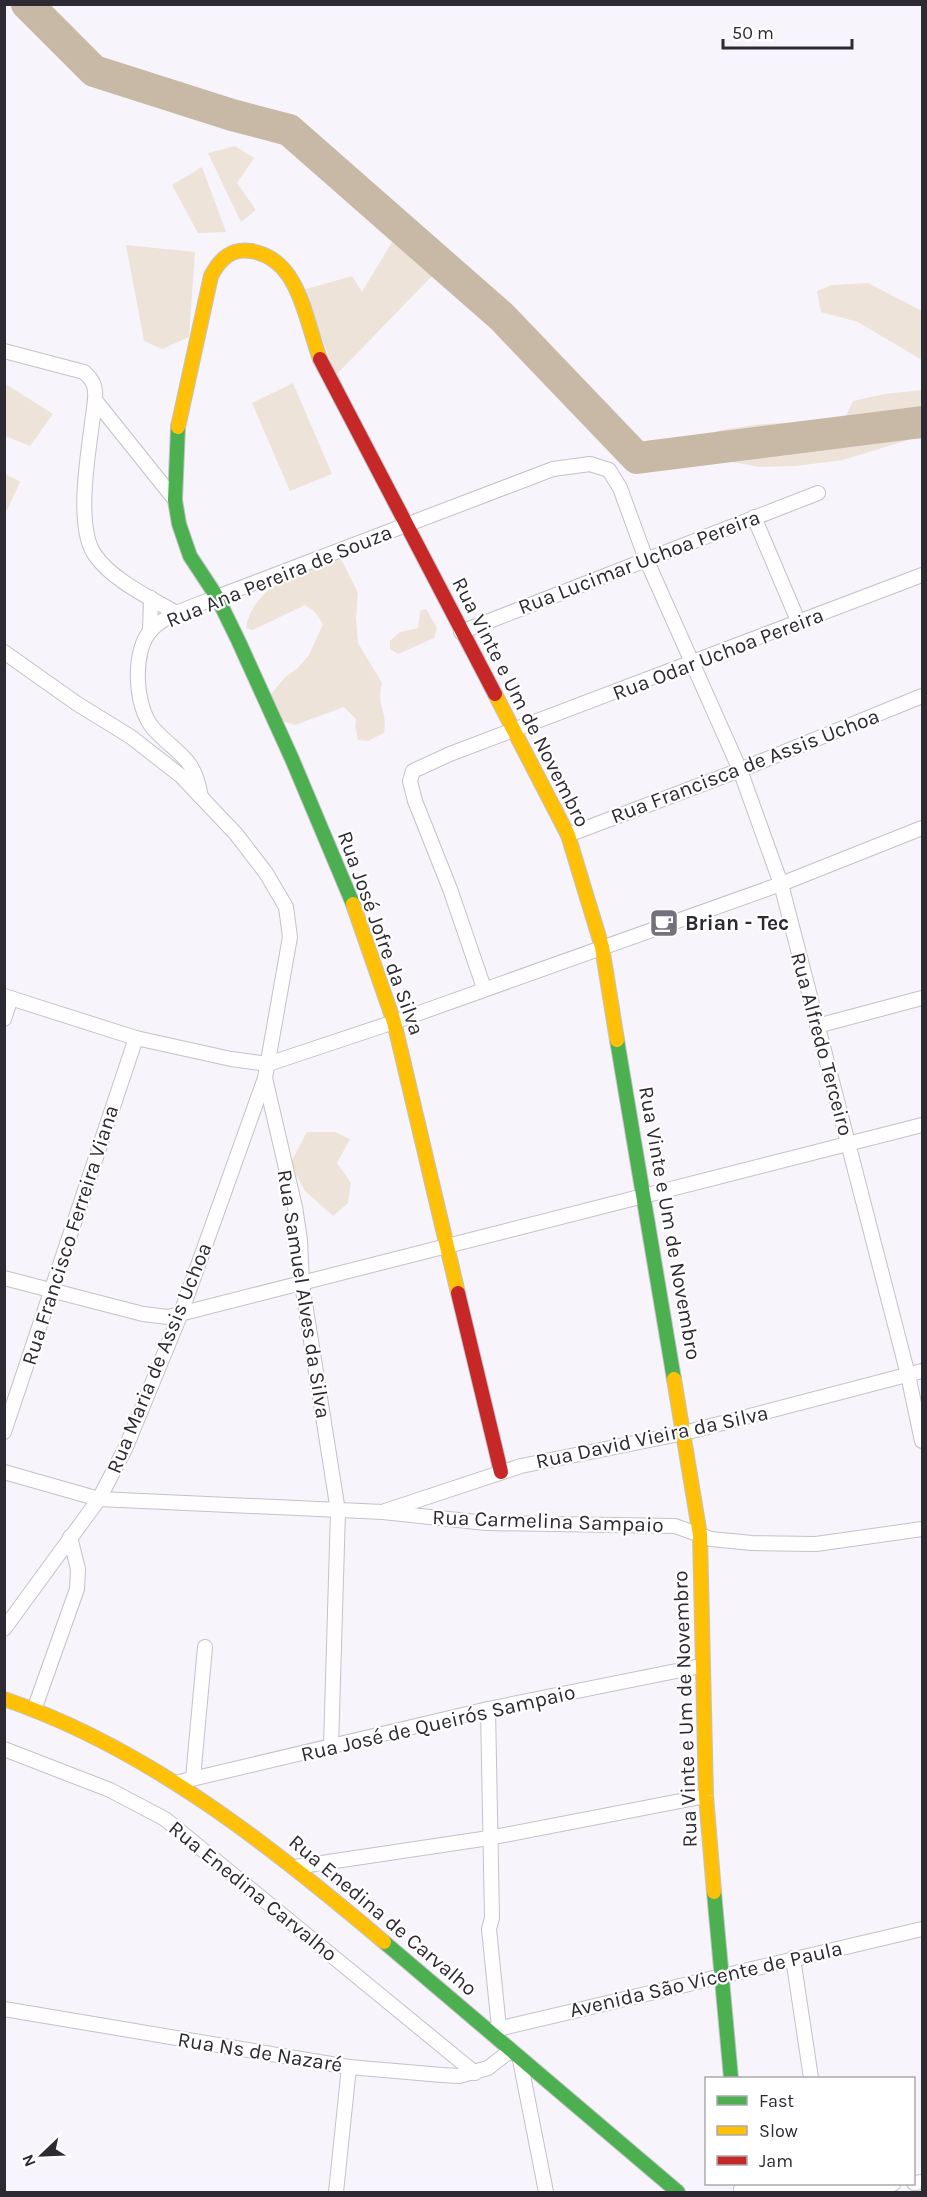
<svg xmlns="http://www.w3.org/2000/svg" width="927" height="2197" font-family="Karla,sans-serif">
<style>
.green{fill:#eee3d8}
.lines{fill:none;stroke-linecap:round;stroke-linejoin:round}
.river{stroke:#c8b9a6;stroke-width:32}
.street-casing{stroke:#c4c1c9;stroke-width:16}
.fast-casing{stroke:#c4c1c9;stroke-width:16}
.slow-casing{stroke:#c4c1c9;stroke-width:16}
.jam-casing{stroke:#c4c1c9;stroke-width:16}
.street{stroke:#fefefe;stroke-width:14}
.fast{stroke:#4caf50;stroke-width:14}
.slow{stroke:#ffc107;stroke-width:14}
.jam{stroke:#c62828;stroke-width:14}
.labels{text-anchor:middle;stroke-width:4.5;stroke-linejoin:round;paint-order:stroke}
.street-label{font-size:21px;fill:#2e2a34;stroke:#fff}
.poi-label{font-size:21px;font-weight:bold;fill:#2e2a34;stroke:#fff;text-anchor:start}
</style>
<rect width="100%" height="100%" fill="#f7f5fb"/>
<!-- green -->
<g class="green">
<path d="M235 146 254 158 237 183 256 210 241 222 208 153Z"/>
<path d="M202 167 226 232 198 233 172 185Z"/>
<path d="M392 242 434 274 336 375 303 290 352 276 362 292Z"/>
<path d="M126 245 195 252 189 337 162 349 144 341Z"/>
<path d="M868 283 922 311V360L858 322 821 312 817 291 832 285Z"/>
<path d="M4 383 53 414 30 446 5 436Z"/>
<path d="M293 383 332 474 290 491 252 403Z"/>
<path d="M922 390V439H911L843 460 796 466 759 467 727 461 710 443 717 431C756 424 792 419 832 426L845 418 853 401 884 394Z"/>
<path d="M4 473 20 482 7 510 5 509Z"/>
<path d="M340 557 358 593 356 617 358 643 382 683C376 708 388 710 384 733L368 741 358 740 355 726 356 719 344 707 295 725 278 720 268 698 285 677 297 669 309 655 323 624 315 612 305 605 253 630 246 628C253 584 304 570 340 557Z"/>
<path d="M426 609 437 628 434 638 398 654 390 649V641L400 632 418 628 420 611Z"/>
<path d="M307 1132H335L350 1139 337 1163 351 1183 348 1203 333 1216 305 1191 290 1164Z"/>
</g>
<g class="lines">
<!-- river -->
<path class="river" d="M27 4 94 71 232 115 289 130 502 317 637 458 922 422"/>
<!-- street casing -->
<g class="street-casing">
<g id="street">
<path d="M4 351 84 372C94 381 96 387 95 400 91 439 73 524 95 555 113 581 151 598 178 614"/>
<path d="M95 400 175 500"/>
<path d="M754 517 799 623"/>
<path d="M150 631 151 598"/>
<path d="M461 632 818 493"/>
<path d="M4 652 76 703 131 737 181 776 236 834 266 873 286 907 290 937 265 1078 181 1313 126 1447 99 1499 4 1629"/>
<path d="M201 797C194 755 178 756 153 728 135 708 131 650 152 629 168 613 196 606 217 597L553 469 590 464 609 470 620 488 646 559 740 770 781 884 908 1375 922 1441"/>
<path d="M568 835 740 770 922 696"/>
<path d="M484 988 450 889 415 801 410 781 413 771 450 754 922 575"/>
<path d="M4 996 136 1038 231 1059 268 1064 394 1022 781 884 922 828"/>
<path d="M4 1019 11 998"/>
<path d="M817 1026 922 998"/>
<path d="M265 1078 295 1207 300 1240 302 1284 338 1511 331 1747"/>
<path d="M4 1278 143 1314 168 1317 922 1125"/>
<path d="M4 1432 136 1038"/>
<path d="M4 1472 99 1499 383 1512 486 1523 675 1526 711 1539 752 1543 816 1544 922 1529"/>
<path d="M385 1511 521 1466 684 1433 922 1371"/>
<path d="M488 1709 492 1918 489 1929 499 2028"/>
<path d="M34 1710 77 1589 78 1569 70 1537"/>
<path d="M4 1749 110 1790 165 1819 475 2073"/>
<path d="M193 1778 205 1647"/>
<path d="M175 1783 488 1709 701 1666"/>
<path d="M295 1867 489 1838 706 1796"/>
<path d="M793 1958 811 2078"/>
<path d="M4 2009 349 2067 442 2075 459 2076 488 2068 510 2051"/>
<path d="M489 2031 922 1929"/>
<path d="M520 2060 546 2192"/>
<path d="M914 2183 922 2182"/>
<path d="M741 2189 893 2184"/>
<path d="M336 2192 349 2067"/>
</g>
</g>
<!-- fast casing -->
<g class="fast-casing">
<g id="fast">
<path d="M178 427 175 500 179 524 190 556 217 597 238 640 292 759 353 904"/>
<path d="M617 1040 674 1379"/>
<path d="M714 1892 731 2078"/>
<path d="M384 1942 678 2192"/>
</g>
</g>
<!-- slow casing -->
<g class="slow-casing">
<g id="slow">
<path d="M178 427 211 276C220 259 231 248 251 251 300 259 305 320 320 359"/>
<path d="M495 694 568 835 602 947 617 1040"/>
<path d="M353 904 394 1022 458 1293"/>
<path d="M674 1379 700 1535 706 1796 714 1892"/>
<path d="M4 1699C146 1747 271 1846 384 1942"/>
</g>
</g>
<!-- jam casing -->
<g class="jam-casing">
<g id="jam">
<path d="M320 359 495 694"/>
<path d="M458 1293 501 1472"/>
</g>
</g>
<!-- street -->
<use href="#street" class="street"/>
<!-- fast -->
<use href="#fast" class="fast"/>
<!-- slow -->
<use href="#slow" class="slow"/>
<!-- jam -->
<use href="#jam" class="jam"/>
</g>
<!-- icons -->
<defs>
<g id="cafe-square" transform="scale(1.5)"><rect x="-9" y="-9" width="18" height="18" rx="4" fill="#74717a" stroke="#fff"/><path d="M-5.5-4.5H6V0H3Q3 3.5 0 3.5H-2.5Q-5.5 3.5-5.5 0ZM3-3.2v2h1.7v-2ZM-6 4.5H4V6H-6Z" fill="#fff"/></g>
</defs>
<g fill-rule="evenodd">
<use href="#cafe-square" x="664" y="923"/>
</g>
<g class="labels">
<!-- street labels -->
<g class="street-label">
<text transform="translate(639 562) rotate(-21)" y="7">Rua Lucimar Uchoa Pereira</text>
<text transform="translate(279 576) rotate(-22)" y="7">Rua Ana Pereira de Souza</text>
<text transform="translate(718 654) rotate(-21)" y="7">Rua Odar Uchoa Pereira</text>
<text transform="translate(521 702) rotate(63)" y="7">Rua Vinte e Um de Novembro</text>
<text transform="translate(745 766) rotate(-21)" y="7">Rua Francisca de Assis Uchoa</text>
<text transform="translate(381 933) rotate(70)" y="7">Rua José Jofre da Silva</text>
<text transform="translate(822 1044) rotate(75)" y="7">Rua Alfredo Terceiro</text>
<text transform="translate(670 1223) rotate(80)" y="7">Rua Vinte e Um de Novembro</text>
<text transform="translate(70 1235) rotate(-72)" y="7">Rua Francisco Ferreira Viana</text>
<text transform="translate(304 1294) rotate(81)" y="7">Rua Samuel Alves da Silva</text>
<text transform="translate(159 1358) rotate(-68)" y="7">Rua Maria de Assis Uchoa</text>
<text transform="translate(652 1437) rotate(-12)" y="7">Rua David Vieira da Silva</text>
<text transform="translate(548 1521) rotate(2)" y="7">Rua Carmelina Sampaio</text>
<text transform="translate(685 1709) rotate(-92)" y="7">Rua Vinte e Um de Novembro</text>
<text transform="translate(438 1723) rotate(-13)" y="7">Rua José de Queirós Sampaio</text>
<text transform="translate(253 1891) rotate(39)" y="7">Rua Enedina Carvalho</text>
<text transform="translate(383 1915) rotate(40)" y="7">Rua Enedina de Carvalho</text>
<text transform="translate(706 1979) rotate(-13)" y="7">Avenida São Vicente de Paula</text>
<text transform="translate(260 2052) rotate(9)" y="7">Rua Ns de Nazaré</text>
</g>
<!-- poi labels -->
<g class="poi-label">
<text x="685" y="930">Brian - Tec</text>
</g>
</g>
<!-- border -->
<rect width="927" height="2197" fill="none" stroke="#2e2a34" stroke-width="12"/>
<!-- legend -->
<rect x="705" y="2077" width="210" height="108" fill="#ffffff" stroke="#abaaae" stroke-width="1.5"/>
<rect x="717" y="2096" width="30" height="9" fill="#4caf50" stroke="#abaaae" stroke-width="1.5"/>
<text x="759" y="2107" font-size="18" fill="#2e2a34">Fast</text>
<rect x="717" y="2126" width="30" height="9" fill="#ffc107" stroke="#abaaae" stroke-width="1.5"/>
<text x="759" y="2137" font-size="18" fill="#2e2a34">Slow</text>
<rect x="717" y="2156" width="30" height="9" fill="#c62828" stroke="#abaaae" stroke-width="1.5"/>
<text x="759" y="2167" font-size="18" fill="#2e2a34">Jam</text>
<!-- north arrow -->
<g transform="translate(42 2155) rotate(247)" stroke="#ffffff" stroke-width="4.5" paint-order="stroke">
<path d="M0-4.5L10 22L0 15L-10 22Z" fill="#2e2a34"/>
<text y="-9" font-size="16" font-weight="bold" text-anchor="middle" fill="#2e2a34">N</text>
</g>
<!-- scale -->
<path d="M723 39v9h129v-9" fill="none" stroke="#2e2a34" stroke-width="3"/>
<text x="732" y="39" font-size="18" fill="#2e2a34" stroke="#ffffff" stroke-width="4.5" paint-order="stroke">50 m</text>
</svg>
